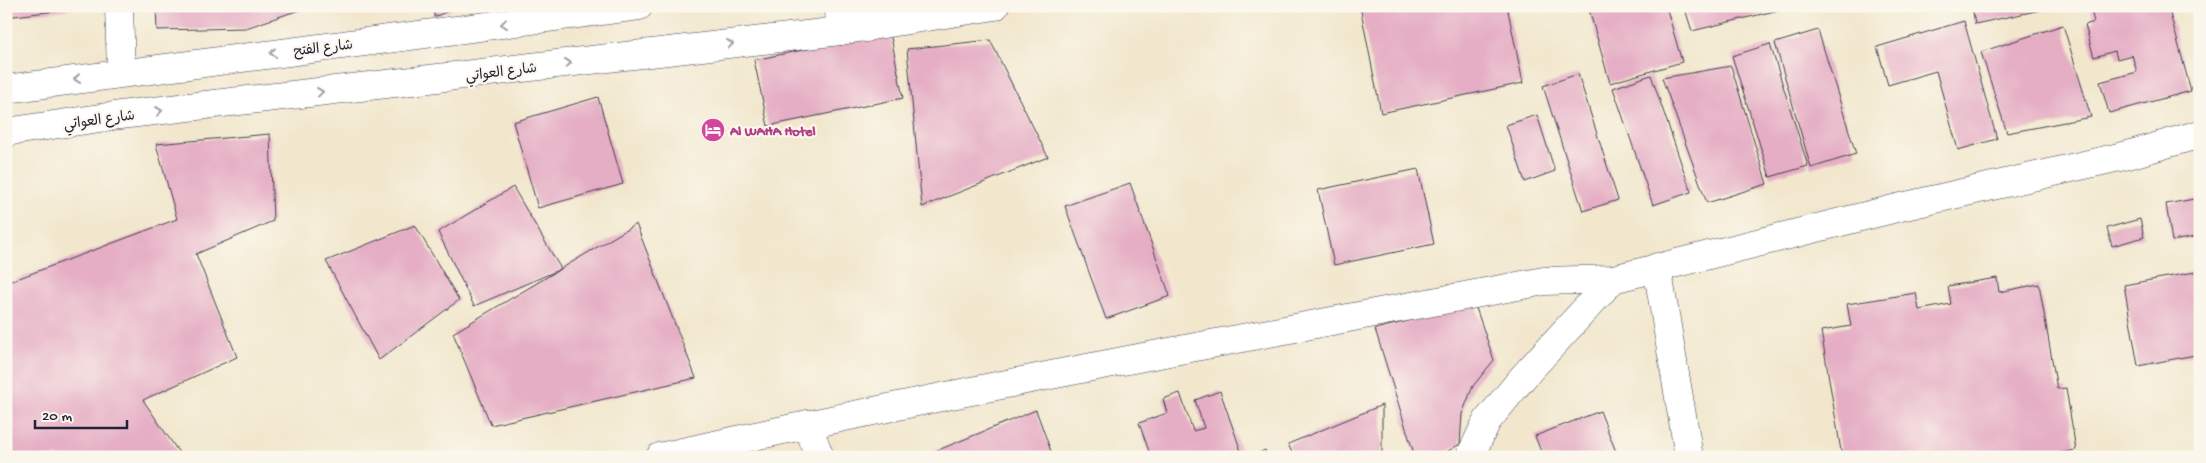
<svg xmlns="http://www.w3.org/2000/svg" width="2206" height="463" font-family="'Gochi Hand','Playpen Sans Arabic',sans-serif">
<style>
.building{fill:#e5aec4}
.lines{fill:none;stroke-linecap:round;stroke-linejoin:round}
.minor-casing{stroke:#414051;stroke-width:29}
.tertiary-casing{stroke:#414051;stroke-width:29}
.primary-casing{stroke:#414051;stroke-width:29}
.minor{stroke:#fff;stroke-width:28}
.tertiary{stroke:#fff;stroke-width:28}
.primary{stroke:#fff;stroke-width:28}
.oneway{stroke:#9c9ca7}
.labels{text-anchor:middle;stroke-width:4.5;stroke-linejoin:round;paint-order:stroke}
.street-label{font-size:14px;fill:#22223b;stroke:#fbf7ec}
.hotel-label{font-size:14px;font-weight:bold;fill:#b23c85;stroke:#fbf7ec;text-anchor:start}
</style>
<rect width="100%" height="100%" fill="#fbf7ec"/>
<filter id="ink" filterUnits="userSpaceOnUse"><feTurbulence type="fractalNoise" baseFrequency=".02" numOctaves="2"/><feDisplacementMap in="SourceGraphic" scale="10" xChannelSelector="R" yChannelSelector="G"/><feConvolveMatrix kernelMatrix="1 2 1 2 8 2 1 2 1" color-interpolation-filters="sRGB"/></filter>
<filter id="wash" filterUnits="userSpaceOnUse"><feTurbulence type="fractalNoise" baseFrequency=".0096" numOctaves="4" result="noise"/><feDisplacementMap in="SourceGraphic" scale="20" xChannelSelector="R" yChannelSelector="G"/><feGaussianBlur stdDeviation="1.12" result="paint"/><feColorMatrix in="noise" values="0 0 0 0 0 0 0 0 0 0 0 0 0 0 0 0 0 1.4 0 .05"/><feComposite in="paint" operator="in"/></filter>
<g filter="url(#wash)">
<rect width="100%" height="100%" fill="#f2e7cd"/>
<g id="blocks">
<!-- building -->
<g class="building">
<path d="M6 6H88V7L6 17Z"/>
<path d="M156 6H308V7L246 28 157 30Z"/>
<path d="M434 6H460L434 17Z"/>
<path d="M1360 6H1507L1523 83 1381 113Z"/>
<path d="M1588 6H1666L1682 62 1610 83Z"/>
<path d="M1684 6H1791V7L1692 31Z"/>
<path d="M1972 6H2050V8L1975 24Z"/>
<path d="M2090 6H2168L2191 91 2109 113 2100 82 2137 72 2132 55 2117 59 2115 51 2094 57 2085 25 2094 22Z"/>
<path d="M1964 21 1997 139 1958 150 1936 71 1888 85 1877 47Z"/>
<path d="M2063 25 2091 117 2007 133 1981 52Z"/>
<path d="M1818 30 1856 154 1811 168 1775 43Z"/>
<path d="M890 32 903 98 768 126 754 60Z"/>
<path d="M990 40 1048 157 922 207 907 49Z"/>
<path d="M1770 44 1808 166 1770 177 1732 56Z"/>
<path d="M1731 66 1767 184 1707 203 1662 78Z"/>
<path d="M1578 74 1618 200 1583 211 1543 86Z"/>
<path d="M1651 75 1691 192 1653 205 1613 88Z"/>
<path d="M598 97 623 184 538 208 513 122Z"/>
<path d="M1537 115 1555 171 1525 182 1506 125Z"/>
<path d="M270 134 273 221 196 254 237 357 143 400 182 457H6V283L177 219 156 144Z"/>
<path d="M1418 169 1434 244 1334 265 1318 190Z"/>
<path d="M1130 183 1170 296 1106 319 1065 206Z"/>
<path d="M513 187 561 269 474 306 438 232Z"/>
<path d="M2200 198V236L2172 241 2166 204Z"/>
<path d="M2140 219 2144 237 2112 246 2107 228Z"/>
<path d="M636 224 696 378 491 425 453 333Z"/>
<path d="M415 225 459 300 379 360 326 261Z"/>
<path d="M2200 271V354L2138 366 2124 285Z"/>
<path d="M1997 278 1999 292 2039 284 2057 389 2066 388 2076 450 2037 457H1842L1821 331 1851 326 1847 304 1916 293 1919 310 1951 304 1948 286Z"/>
<path d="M1475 305 1494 360 1473 386 1462 414 1460 444 1438 457H1415L1375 329Z"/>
<path d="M1220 391 1243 457H1151L1139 423 1167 413 1163 399 1180 393 1193 431 1204 428 1195 400Z"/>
<path d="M1382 405V457H1294L1288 444Z"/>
<path d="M1036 410 1053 457H921Z"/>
<path d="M1600 411 1618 457H1543L1535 436Z"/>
<path d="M1265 450 1268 457H1251Z"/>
</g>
</g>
</g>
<g filter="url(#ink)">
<use href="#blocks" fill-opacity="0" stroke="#414051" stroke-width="1"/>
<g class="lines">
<!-- minor casing -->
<g class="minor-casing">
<g id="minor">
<path d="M119 6 121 73"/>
<path d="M1657 267 1689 457"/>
<path d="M807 424 820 457"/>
<path d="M660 457C953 391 1249 337 1544 281L1613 279 1901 207 2128 155 2200 134"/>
<path d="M1470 457 1487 421 1524 376 1613 279"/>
</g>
</g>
<!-- tertiary casing -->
<g class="tertiary-casing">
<g id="tertiary">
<path d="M839 6 840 31"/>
<path d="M865 6 866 28"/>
</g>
</g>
<!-- primary casing -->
<g class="primary-casing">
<g id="primary">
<path d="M6 89 639 6"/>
<path d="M6 132 120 115 840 31 995 6"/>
</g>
</g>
<!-- minor -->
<use href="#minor" class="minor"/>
<!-- tertiary -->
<use href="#tertiary" class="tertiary"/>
<!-- primary -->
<use href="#primary" class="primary"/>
</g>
<!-- one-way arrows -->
<defs><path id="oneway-chevron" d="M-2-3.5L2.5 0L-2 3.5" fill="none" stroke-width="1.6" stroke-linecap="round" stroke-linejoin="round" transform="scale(1.25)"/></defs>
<g class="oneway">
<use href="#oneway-chevron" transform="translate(504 24) rotate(173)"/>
<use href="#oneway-chevron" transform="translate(730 44) rotate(-7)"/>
<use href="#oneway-chevron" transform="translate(273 53) rotate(173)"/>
<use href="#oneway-chevron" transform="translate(568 63) rotate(-7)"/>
<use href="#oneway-chevron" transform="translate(77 79) rotate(172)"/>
<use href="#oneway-chevron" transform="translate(320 92) rotate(-7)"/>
<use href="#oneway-chevron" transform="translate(159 111) rotate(-7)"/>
</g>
</g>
<!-- icons -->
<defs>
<g id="hotel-disc" transform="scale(1.25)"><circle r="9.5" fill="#d1479c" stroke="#fbf7ec"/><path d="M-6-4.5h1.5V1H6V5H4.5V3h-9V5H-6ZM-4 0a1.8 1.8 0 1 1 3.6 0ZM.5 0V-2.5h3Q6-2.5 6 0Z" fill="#fff"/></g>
</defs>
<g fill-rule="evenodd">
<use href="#hotel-disc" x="713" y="130"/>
</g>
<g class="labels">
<!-- street labels -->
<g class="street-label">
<text transform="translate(323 47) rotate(-7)" y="5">شارع الفتح</text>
<text transform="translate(501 71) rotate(-7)" y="5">شارع العواتي</text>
<text transform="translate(99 119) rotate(-8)" y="5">شارع العواتي</text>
</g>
<!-- hotel labels -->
<g class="hotel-label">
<text x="730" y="135">Al WAHA Hotel</text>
</g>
</g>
<!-- margin -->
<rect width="2206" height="463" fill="none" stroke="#fbf7ec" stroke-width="25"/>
<!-- scale -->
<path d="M35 420v8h92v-8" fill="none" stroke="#22223b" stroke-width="2.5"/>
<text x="42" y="420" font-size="15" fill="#22223b" stroke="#fbf7ec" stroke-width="4" paint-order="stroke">20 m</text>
</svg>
